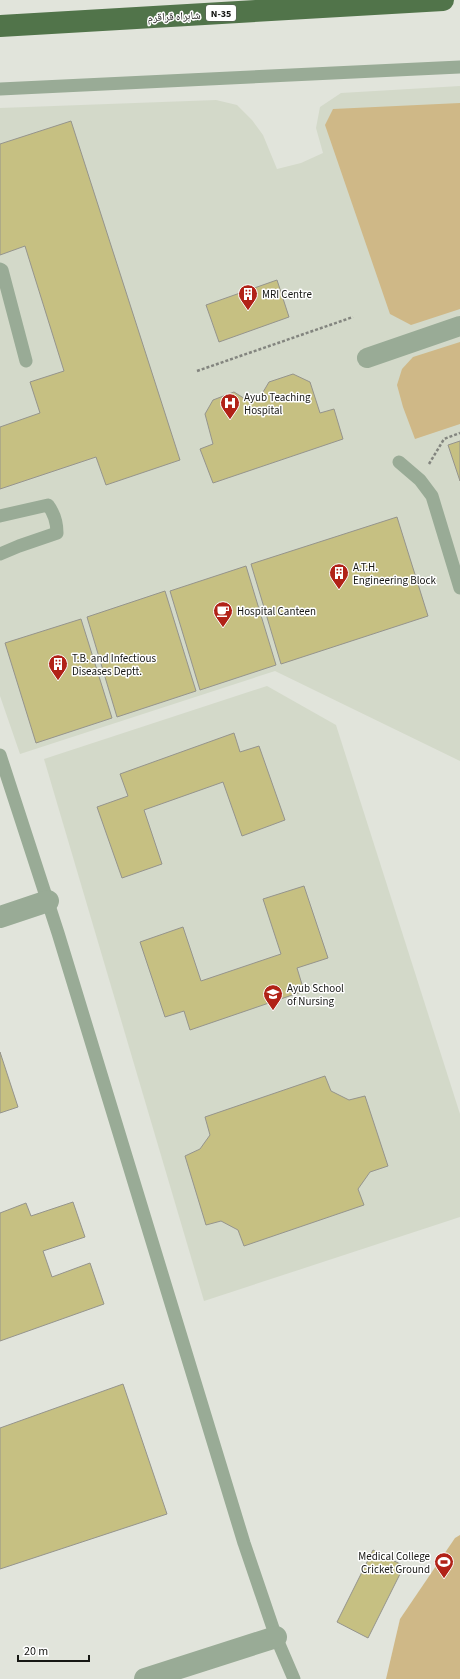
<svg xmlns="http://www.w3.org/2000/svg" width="460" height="1679" font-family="'Source Sans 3','Noto Naskh Arabic',sans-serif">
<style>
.built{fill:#d3d9c9}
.garden{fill:#cfb887}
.building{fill:#c6c082;stroke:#95948c}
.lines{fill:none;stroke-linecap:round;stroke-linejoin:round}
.path{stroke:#83857f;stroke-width:2.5;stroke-dasharray:3 2;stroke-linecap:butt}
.service{stroke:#99ab96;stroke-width:13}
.pedestrian{stroke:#99ab96;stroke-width:20}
.minor{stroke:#99ab96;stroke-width:22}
.trunk{stroke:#51744a;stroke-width:22}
.labels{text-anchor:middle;stroke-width:3;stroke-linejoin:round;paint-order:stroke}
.shield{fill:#fff;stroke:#5c5d5a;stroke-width:1}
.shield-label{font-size:10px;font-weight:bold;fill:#161714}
.street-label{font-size:11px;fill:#161714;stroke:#fff}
.poi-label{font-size:11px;fill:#161714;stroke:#fff;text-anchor:start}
</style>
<rect width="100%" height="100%" fill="#e1e4db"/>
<!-- built -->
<g class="built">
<path d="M460 86V761L275 671 20 754 0 696V108L216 100 237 105 252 120 263 135 277 169 301 163 323 153 316 128 320 107 341 93Z"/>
<path d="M267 686 336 725 460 1114V1217L204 1301 44 759Z"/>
</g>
<!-- garden -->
<g class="garden">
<path d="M460 103V309L411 325 390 314 325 125 333 109Z"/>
<path d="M460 342V424L415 439 403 407 397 385 402 369 413 357Z"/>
<path d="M460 1535V1679H386L400 1619 455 1538Z"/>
</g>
<!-- building -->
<g class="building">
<path d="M71 121 180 460 106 485 96 457 0 489V427L40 413 30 382 64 371 25 246 0 255V144Z"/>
<path d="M277 280 289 317 219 342 206 305Z"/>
<path d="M293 374 310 382 320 413 334 409 343 439 213 483 200 449 213 444 205 414 213 400 234 392 250 402 259 399 269 382Z"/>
<path d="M460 441V481L448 445Z"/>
<path d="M397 517 428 616 281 664 251 564Z"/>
<path d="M246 566 276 665 200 690 170 591Z"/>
<path d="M165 591 196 691 117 717 87 617Z"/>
<path d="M81 619 112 718 36 743 5 643Z"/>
<path d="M234 733 240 752 259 746 285 820 242 836 223 782 144 810 162 864 122 878 97 807 128 796 120 774Z"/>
<path d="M304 886 328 958 297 968 304 991 190 1030 184 1011 165 1017 140 942 183 927 201 981 281 954 263 899Z"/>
<path d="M0 1052 18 1107 0 1113Z"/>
<path d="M325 1076 331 1091 349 1100 365 1096 388 1166 370 1172 358 1189 364 1205 244 1246 238 1230 221 1221 206 1225 185 1156 200 1149 210 1135 205 1117Z"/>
<path d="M73 1202 85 1237 43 1251 52 1277 90 1263 104 1304 0 1341V1213L26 1203 31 1216Z"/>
<path d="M123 1384 167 1514 0 1569V1428Z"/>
<path d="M373 1550 404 1566 368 1638 337 1622Z"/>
</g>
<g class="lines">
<!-- path -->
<g class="path">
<path d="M197 371 353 317"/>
<path d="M429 464 444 439 460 433"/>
</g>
<!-- service -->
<g class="service">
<path d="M0 89 460 67"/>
<path d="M0 269 2 270 26 361"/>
<path d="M399 462 420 480 432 496 460 588"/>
<path d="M0 516 48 505C54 513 57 523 57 533L19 546 0 554"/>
<path d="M0 755 58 933 244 1543 276 1637 294 1679"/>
</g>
<!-- pedestrian -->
<path class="pedestrian" d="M367 358 460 326"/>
<!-- minor -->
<g class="minor">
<path d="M0 917 48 901"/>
<path d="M145 1679 276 1637"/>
</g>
<!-- trunk -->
<path class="trunk" d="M0 26 443 0"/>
</g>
<!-- icons -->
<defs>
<g id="building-pin" transform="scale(1)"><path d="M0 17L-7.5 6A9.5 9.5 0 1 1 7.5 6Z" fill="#b12217" stroke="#fff"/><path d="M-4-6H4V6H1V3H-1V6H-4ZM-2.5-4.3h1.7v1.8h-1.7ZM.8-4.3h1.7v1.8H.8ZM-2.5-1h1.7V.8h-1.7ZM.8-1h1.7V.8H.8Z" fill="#fff"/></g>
<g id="hospital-pin" transform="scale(1)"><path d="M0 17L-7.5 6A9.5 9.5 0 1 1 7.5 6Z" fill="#b12217" stroke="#fff"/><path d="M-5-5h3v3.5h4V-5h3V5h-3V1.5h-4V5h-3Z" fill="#fff"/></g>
<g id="cafe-pin" transform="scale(1)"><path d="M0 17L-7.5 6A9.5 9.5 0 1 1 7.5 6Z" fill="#b12217" stroke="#fff"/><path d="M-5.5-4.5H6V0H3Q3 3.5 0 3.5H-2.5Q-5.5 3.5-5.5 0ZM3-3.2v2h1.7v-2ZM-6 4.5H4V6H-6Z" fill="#fff"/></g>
<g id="school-pin" transform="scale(1)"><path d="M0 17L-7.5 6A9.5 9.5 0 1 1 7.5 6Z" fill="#b12217" stroke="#fff"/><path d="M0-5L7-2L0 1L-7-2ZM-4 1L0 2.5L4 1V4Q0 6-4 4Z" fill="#fff"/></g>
<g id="stadium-pin" transform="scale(1)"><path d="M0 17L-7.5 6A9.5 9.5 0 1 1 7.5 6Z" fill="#b12217" stroke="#fff"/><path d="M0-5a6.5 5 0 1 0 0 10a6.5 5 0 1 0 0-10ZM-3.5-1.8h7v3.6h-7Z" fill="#fff"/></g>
</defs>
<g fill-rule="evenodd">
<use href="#building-pin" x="248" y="294"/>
<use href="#hospital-pin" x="230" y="403"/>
<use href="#building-pin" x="339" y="573"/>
<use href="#cafe-pin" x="223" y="611"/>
<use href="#building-pin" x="58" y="664"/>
<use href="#school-pin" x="273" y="994"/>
<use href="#stadium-pin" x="444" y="1562"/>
</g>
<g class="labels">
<!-- shield labels -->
<rect class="shield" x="206" y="5" width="30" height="16" rx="3"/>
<g class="shield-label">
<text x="221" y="17">N-35</text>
</g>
<!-- street labels -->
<g class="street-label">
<text transform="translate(174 16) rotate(-3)" y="4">شاہراہ قراقرم</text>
</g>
<!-- poi labels -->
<g class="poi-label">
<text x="262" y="298">MRI Centre</text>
<text x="244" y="401">Ayub Teaching<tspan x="244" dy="13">Hospital</tspan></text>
<text x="353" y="571">A.T.H.<tspan x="353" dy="13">Engineering Block</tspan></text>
<text x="237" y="615">Hospital Canteen</text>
<text x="72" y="662">T.B. and Infectious<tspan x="72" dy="13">Diseases Deptt.</tspan></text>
<text x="287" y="992">Ayub School<tspan x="287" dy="13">of Nursing</tspan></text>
<text x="430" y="1560" text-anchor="end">Medical College<tspan x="430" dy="13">Cricket Ground</tspan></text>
</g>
</g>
<!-- scale -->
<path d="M18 1655v6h71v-6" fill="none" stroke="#161714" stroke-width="2"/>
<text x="24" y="1655" font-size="12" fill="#161714" stroke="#ffffff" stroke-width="3" paint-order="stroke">20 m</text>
</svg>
